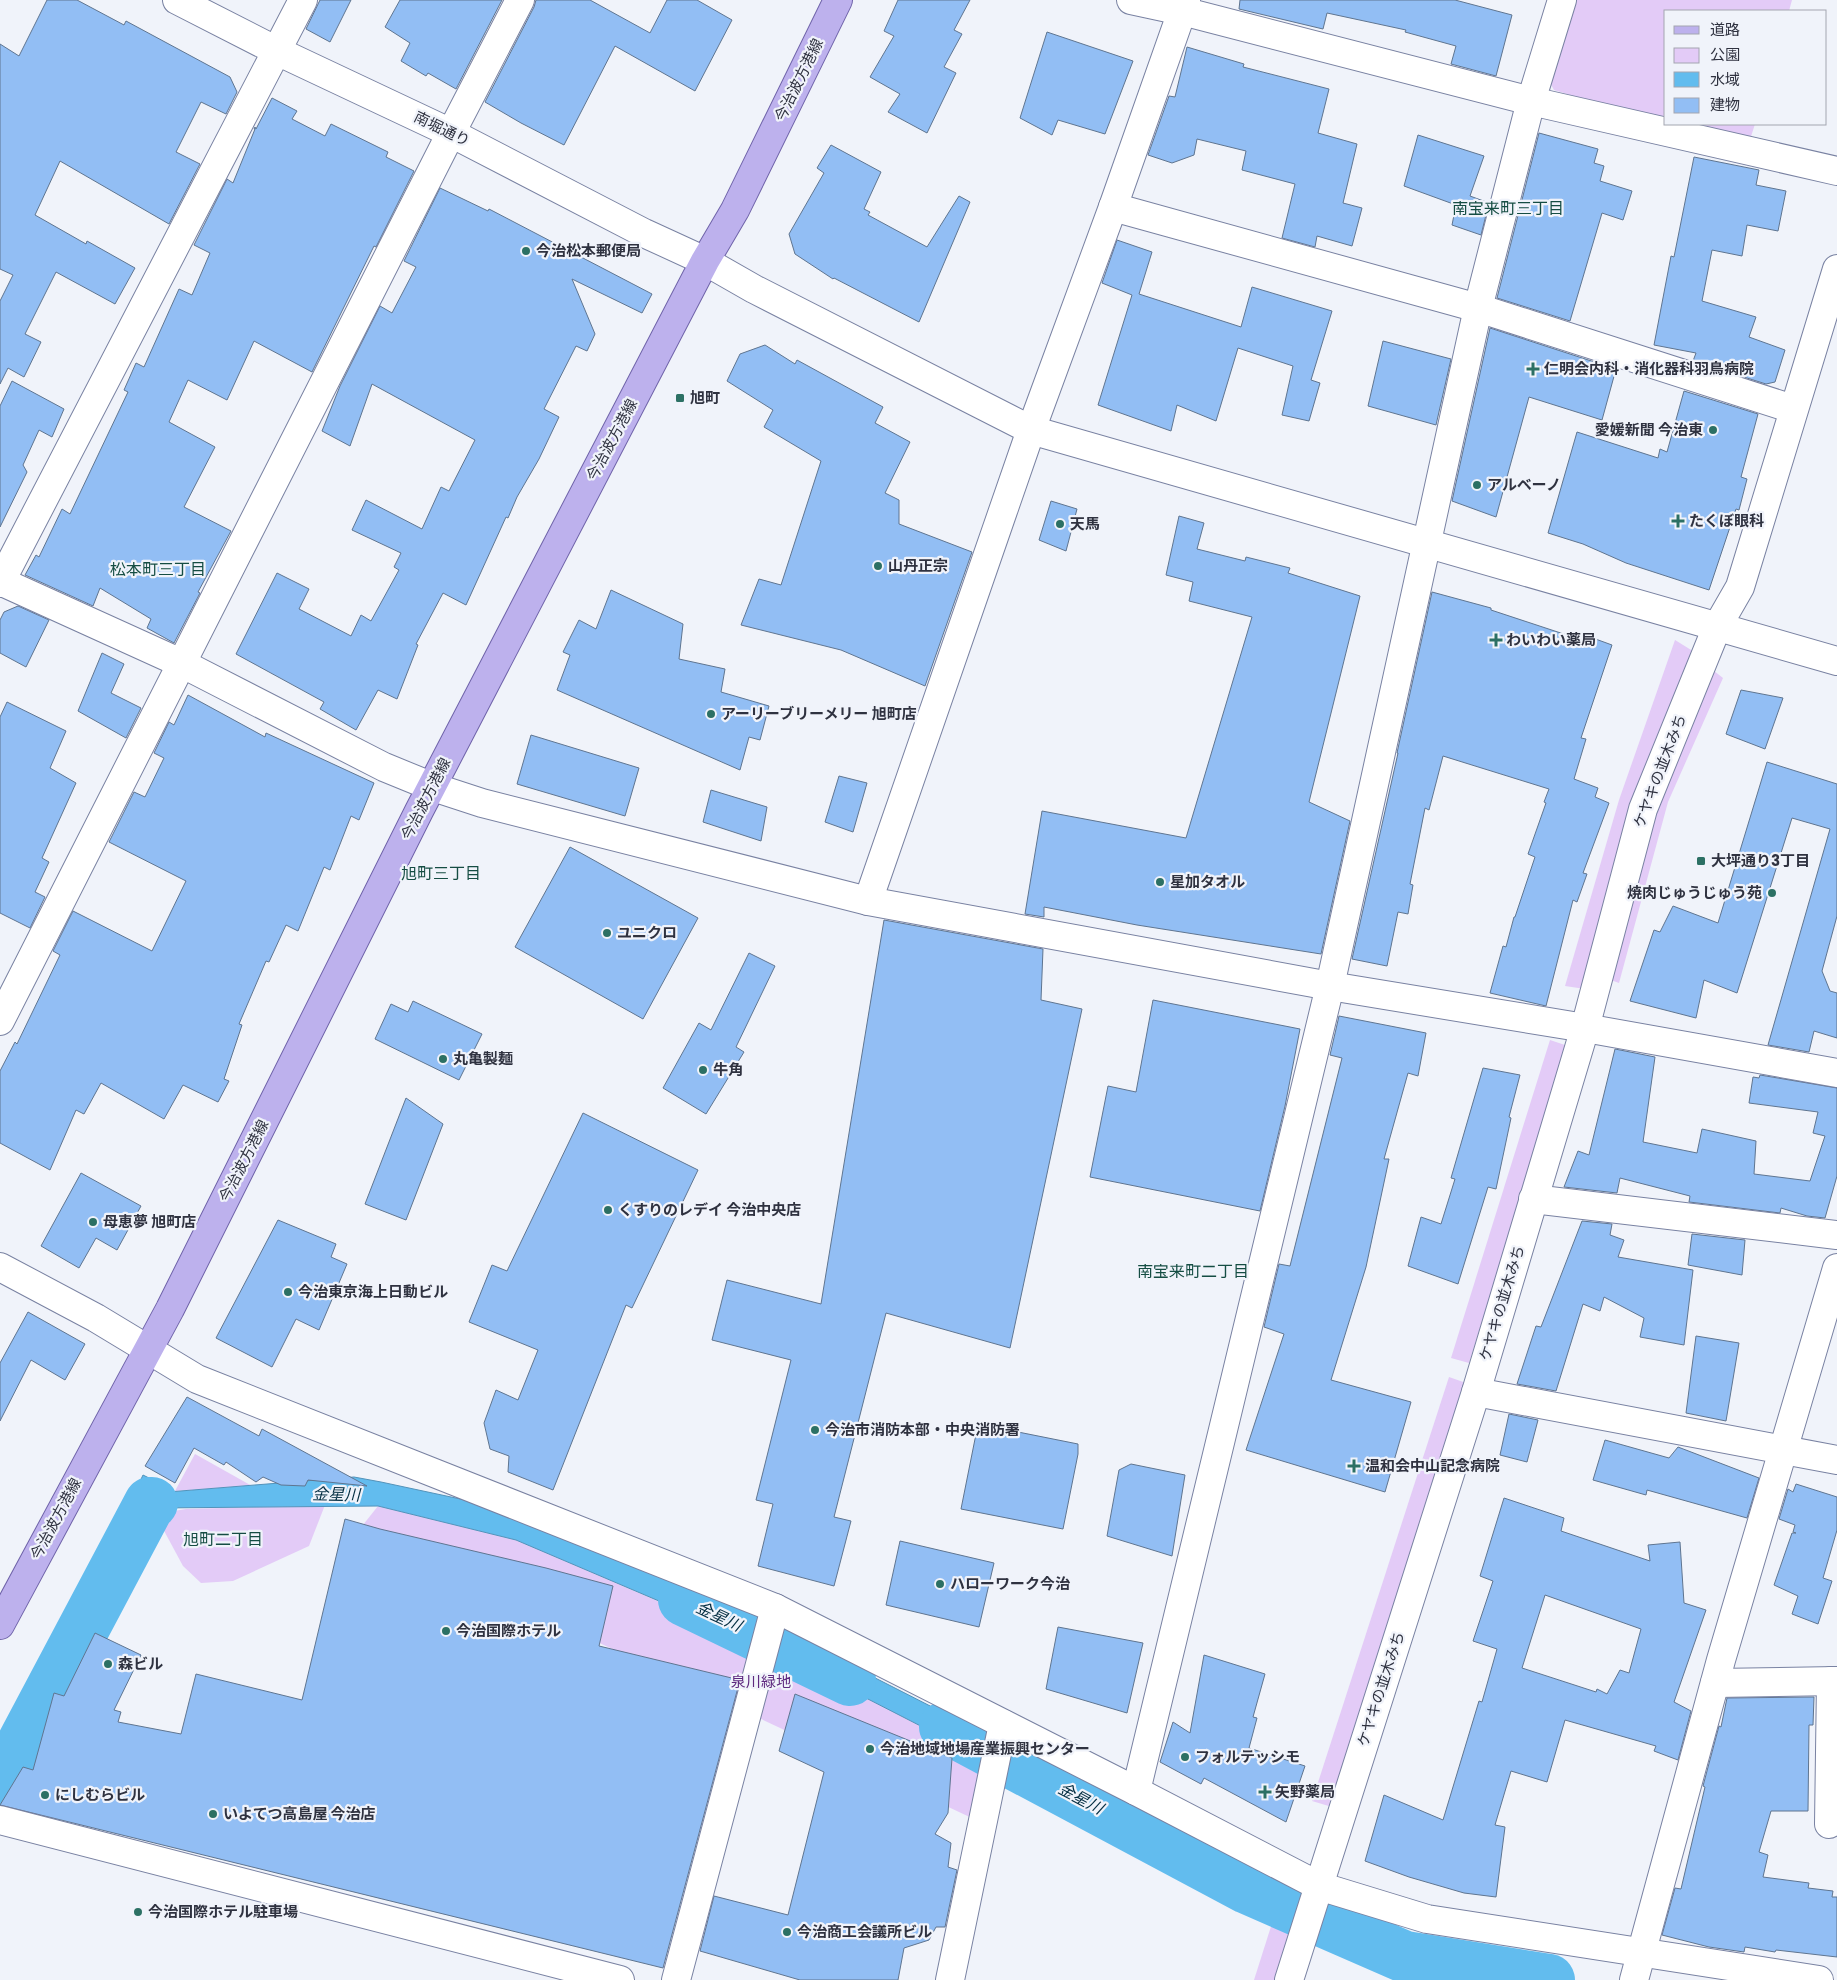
<svg xmlns="http://www.w3.org/2000/svg" width="1837" height="1980" font-family="Poppins,'Noto Sans JP',sans-serif">
<style>
.green{fill:#e3cbf7}
.water{fill:#62bcee;stroke:#5393ba}
.lines{fill:none;stroke-linecap:round;stroke-linejoin:round}
.river{stroke:#62bcee;stroke-width:52}
.building{fill:#92bef4;stroke:#5f7590;fill-rule:evenodd}
.minor-casing{stroke:#7982a2;stroke-width:30}
.major-casing{stroke:#6f63a9;stroke-width:30}
.minor{stroke:#fff;stroke-width:28}
.major{stroke:#bdb1ed;stroke-width:28}
.poi-dot{fill:#2c7064;stroke:#f0f3fa;stroke-width:2}
.labels{text-anchor:middle;stroke-width:4.5;stroke-linejoin:round;paint-order:stroke}
.street-label{font-size:15px;fill:#2f3240;stroke:#f0f3fa}
.poi-label{font-size:15px;font-weight:bold;fill:#2f3240;stroke:#f0f3fa;text-anchor:start}
.park-label{font-size:15px;fill:#5e297f;stroke:#f0f3fa}
.neighbourhood-label{font-size:16px;fill:#154d43;stroke:#f0f3fa}
.water-label{font-size:16px;font-style:italic;fill:#032d41;stroke:#f0f3fa}
</style>
<rect width="100%" height="100%" fill="#f0f3fa"/>
<!-- green -->
<g class="green">
<path d="M1571 0H1792L1789 11H1666V124H1755L1747 149 1554 90 1547 77Z"/>
<path d="M1675 640 1696 653 1585 989 1565 986 1619 800Z"/>
<path d="M1709 667 1723 678 1668 802 1619 983 1605 978 1657 794Z"/>
<path d="M1550 1040 1568 1046 1469 1363 1451 1358Z"/>
<path d="M1449 1377 1469 1384 1332 1807 1312 1801Z"/>
<path d="M195 1454 252 1486 175 1491Z"/>
<path d="M325 1505 309 1546 233 1581 201 1583 183 1566 155 1514 186 1509Z"/>
<path d="M378 1506 516 1540 774 1651 987 1760 976 1820 359 1530Z"/>
<path d="M1274 1917 1294 1923 1276 1980H1254Z"/>
</g>
<!-- water -->
<g class="water">
<path d="M143 1475 169 1488 168 1492 354 1477 381 1482 479 1503 573 1535 752 1616 748 1639 516 1540 378 1506 156 1508 151 1510 124 1568 111 1561 134 1515 129 1505Z"/>
<path d="M789 1634 987 1735V1760L784 1656Z"/>
</g>
<g class="lines">
<!-- river -->
<g class="river">
<path d="M684 1600 850 1680"/>
<path d="M945 1727 1247 1888 1405 1957 1549 1980"/>
<path d="M0 1786 150 1503H152"/>
</g>
</g>
<!-- building -->
<g class="building">
<path d="M47 0H77L124 25 126 21 230 77 237 92 226 114 201 102 176 152 200 164 169 224 60 161 35 215 86 244 87 241 135 268 115 304 56 272 25 334 41 342 24 377 8 368 0 384V301L13 275 0 269V44L19 56Z"/>
<path d="M320 0H351L330 42 306 29Z"/>
<path d="M400 0H502L456 89 428 73 426 76 401 61 410 43 385 27Z"/>
<path d="M536 0H590L650 33 667 0H697L732 20 695 91 615 46 564 145 521 123 485 102 534 7Z"/>
<path d="M898 0H970L954 30 962 34 944 67 956 73 927 133 888 112 900 94 870 77 894 36 884 31Z"/>
<path d="M1240 0H1455L1512 15 1496 76 1451 64 1456 46 1405 32 1406 30 1327 13 1323 29 1239 9Z"/>
<path d="M1047 32 1133 61 1105 134 1058 120 1052 135 1020 118Z"/>
<path d="M1187 47 1244 64 1243 67 1329 89 1318 133 1357 144 1343 203 1362 208 1352 246 1317 236 1315 247 1282 238 1295 184 1242 170 1246 151 1197 139 1194 155 1172 163 1148 155 1169 96 1175 97Z"/>
<path d="M272 98 297 111 292 119 325 136 331 124 388 152 386 157 414 171 376 247 374 246 312 372 254 341 227 400 188 380 169 422 215 447 184 507 231 531 198 592 200 593 174 643 147 628 151 619 100 588 93 606 25 575 36 555 39 557 62 509 70 514 128 392 124 390 136 363 144 367 179 289 192 295 210 253 194 245 227 179 233 183 255 129H254L255 127 256 129Z"/>
<path d="M1539 133 1598 149 1594 163 1604 166 1600 181 1632 191 1623 220 1602 213 1570 321 1497 298Z"/>
<path d="M1418 135 1484 156 1470 196 1489 203 1481 235 1452 225 1456 205 1404 186Z"/>
<path d="M831 145 881 172 864 209 870 212 868 215 927 247 959 196 970 202 919 322 834 278 833 279 795 254 789 234 824 173 817 168Z"/>
<path d="M1694 157 1759 170 1756 185 1786 191 1778 231 1747 225 1742 256 1712 250 1702 301 1756 317 1749 337 1785 350 1775 382 1766 384 1693 361 1696 353 1654 345 1671 256 1674 257Z"/>
<path d="M440 188 488 211 489 209 652 294 642 313 572 279 595 334 587 351 576 346 544 409 559 417 539 459 517 497 508 518 506 517 466 605 443 593 416 644 418 645 397 699 378 690 356 730 320 709 324 702 236 654 277 573 309 589 299 609 351 636 361 615 371 621 399 570 394 567 401 553 352 530 366 500 422 529 441 487 449 491 475 440 372 384 350 446 322 431 340 386 380 306 392 313 416 267 404 261Z"/>
<path d="M1117 240 1152 252 1139 294 1241 327 1252 287 1332 311 1311 380 1320 383 1309 421 1282 415 1293 366 1238 348 1216 421 1177 405 1171 431 1098 405 1132 295 1102 283Z"/>
<path d="M1490 328 1616 369 1602 420 1529 397 1496 517 1452 501Z"/>
<path d="M1383 341 1451 359 1436 425 1368 406Z"/>
<path d="M765 345 795 364 797 360 883 407 875 423 910 442 885 493 899 500V524L972 552 925 686 841 650 741 625 759 579 781 585 821 461 764 427 773 410 727 381 740 354Z"/>
<path d="M12 381 64 409 52 437 39 430 23 465 27 472 0 527V406Z"/>
<path d="M1684 391 1758 414 1741 477 1747 479 1739 510 1736 509 1709 590 1626 563 1583 544 1548 533 1577 432 1658 458 1660 449 1667 452Z"/>
<path d="M1051 501 1077 509 1066 551 1039 540Z"/>
<path d="M1179 516 1204 523 1197 549 1245 561 1246 557 1290 568 1288 573 1360 596 1309 802 1350 821 1321 954 1137 925 1044 907V917L1025 914 1042 811 1186 838 1252 617 1189 601 1193 582 1166 575Z"/>
<path d="M611 590 683 624 679 659 725 669 721 692 769 706 760 740 749 737 740 770 557 690 570 655 563 652 579 620 596 629Z"/>
<path d="M1432 592 1491 608V610L1588 642 1590 637 1612 645 1581 738 1586 739 1574 779 1598 788 1595 797 1609 803 1583 873 1587 874 1577 902 1573 900 1546 1006 1490 993 1503 946 1506 947 1514 917H1515L1535 857 1528 854 1546 803 1544 802 1549 789 1443 756 1429 810 1425 808 1410 884 1413 885 1408 914 1398 912 1387 966 1352 959 1398 753H1397Z"/>
<path d="M18 606 49 620 26 667 0 653V620L4 612Z"/>
<path d="M102 653 124 664 111 693 141 708 126 738 78 711Z"/>
<path d="M1741 690 1783 698 1765 749 1726 734Z"/>
<path d="M188 695 265 737 266 733 374 783 359 820 351 816 330 870 324 867 298 931 286 925 269 962 266 961 239 1024 242 1025 224 1079 229 1081 218 1102 183 1085 164 1119 101 1083 84 1114 76 1110 50 1170 0 1143V1071L15 1042 17 1044 60 955 53 951 73 911 152 951 186 881 109 842 134 792 145 797 164 758 154 753 169 722 174 725Z"/>
<path d="M7 702 66 731 50 768 76 783 42 858 49 862 35 892 45 897 30 928 0 913V717Z"/>
<path d="M531 735 639 768 625 816 517 784Z"/>
<path d="M1767 762 1837 784V916L1822 971 1830 991 1837 993V1038L1814 1031 1809 1052 1768 1045 1830 829 1792 818 1737 993 1704 980 1696 1018 1630 1001 1654 930 1660 932 1673 906 1718 923Z"/>
<path d="M839 776 867 783 853 832 825 822Z"/>
<path d="M711 790 767 807 761 841 703 822Z"/>
<path d="M570 847 698 918 643 1019 515 947Z"/>
<path d="M884 920 1043 949 1041 1000 1082 1009 1010 1348 886 1313 834 1517 851 1521 834 1586 758 1566 773 1504 756 1500 791 1360 712 1340 727 1280 821 1304Z"/>
<path d="M749 953 775 966 736 1047 744 1052 706 1114 663 1088 699 1023 711 1030Z"/>
<path d="M1153 1000 1300 1029 1285 1106 1260 1211 1090 1177 1108 1086 1136 1092Z"/>
<path d="M413 1001 482 1034 459 1080 375 1039 391 1004 408 1012Z"/>
<path d="M1339 1016 1426 1033 1418 1076 1408 1073 1384 1159H1389L1366 1267 1331 1380 1411 1402 1385 1492 1246 1450 1284 1334 1264 1327 1279 1264 1290 1266 1342 1058 1330 1055Z"/>
<path d="M1615 1049 1655 1057 1643 1142 1697 1153 1702 1129 1756 1141 1754 1174 1810 1181 1825 1136 1813 1133 1818 1112 1749 1103 1753 1077 1759 1078 1760 1075 1837 1088V1176L1825 1218 1807 1216 1781 1208 1780 1213 1689 1202 1690 1196 1620 1178 1617 1193 1564 1187 1578 1151 1589 1155Z"/>
<path d="M1483 1068 1520 1075 1509 1117 1511 1118 1496 1189 1488 1187 1458 1284 1408 1266 1421 1217 1441 1224 1455 1179 1451 1178Z"/>
<path d="M406 1098 443 1124 406 1220 365 1204Z"/>
<path d="M583 1113 698 1170 632 1308 626 1305 553 1490 508 1472 509 1456 490 1449 484 1423 496 1390 518 1400 538 1350 469 1322 492 1265 507 1271Z"/>
<path d="M81 1173 141 1206 117 1250 96 1238 79 1268 41 1246Z"/>
<path d="M278 1220 336 1244 331 1257 347 1264 319 1330 296 1319 272 1367 216 1338Z"/>
<path d="M1582 1221 1612 1224 1610 1235 1624 1240 1618 1257 1693 1270 1684 1345 1640 1337 1644 1318 1604 1297 1600 1311 1583 1304 1556 1391 1517 1384 1536 1326 1541 1327Z"/>
<path d="M1692 1234 1745 1240 1742 1275 1688 1265Z"/>
<path d="M28 1312 85 1344 65 1380 31 1360 0 1421V1363Z"/>
<path d="M1696 1336 1739 1343 1726 1421 1686 1413Z"/>
<path d="M187 1397 259 1436 262 1429 367 1486 308 1480 305 1486 281 1485 263 1477 256 1482 226 1462 224 1465 194 1448 175 1483 145 1466Z"/>
<path d="M1509 1414 1538 1420 1527 1462 1500 1455Z"/>
<path d="M978 1424 1078 1444V1454L1063 1529 961 1509Z"/>
<path d="M1605 1440 1669 1458 1678 1447 1759 1478 1747 1518 1647 1490 1646 1495 1593 1480Z"/>
<path d="M1131 1464 1185 1475 1172 1556 1107 1536 1119 1470Z"/>
<path d="M1796 1484 1837 1497V1530L1823 1578 1832 1581 1818 1624 1792 1614 1798 1596 1774 1585 1792 1533H1796L1793 1532 1795 1525 1779 1519 1788 1489 1793 1492Z"/>
<path d="M1504 1498 1564 1518 1561 1531 1650 1561 1648 1545 1680 1542 1684 1603 1706 1610 1674 1702 1691 1711 1678 1760 1654 1751 1656 1746 1565 1720 1547 1782 1511 1771 1495 1825 1505 1827 1496 1897 1464 1893 1409 1877 1365 1861 1384 1795 1443 1820 1479 1701 1482 1702 1497 1649 1473 1641 1493 1581 1480 1576ZM1545 1595 1641 1629 1629 1673 1620 1670 1607 1694 1597 1689 1596 1692 1522 1668Z"/>
<path d="M345 1519 380 1529 546 1568 613 1586 599 1646 740 1680 663 1968 0 1805 23 1767 33 1770 54 1693 64 1696 95 1633 141 1655 114 1710 121 1712 118 1722 181 1734 196 1674 302 1700Z"/>
<path d="M900 1541 994 1563 979 1627 886 1605Z"/>
<path d="M1058 1627 1143 1643 1127 1713 1046 1689Z"/>
<path d="M1204 1655 1265 1674 1253 1717 1257 1718 1249 1748 1305 1766 1286 1822 1204 1778 1201 1784 1160 1762 1173 1722 1190 1733Z"/>
<path d="M795 1694 952 1758 948 1813 935 1834 951 1843 948 1867 957 1870 945 1927H936L929 1940 904 1948 898 1980H800L700 1951 714 1896 788 1915 824 1772 779 1751Z"/>
<path d="M1814 1697 1813 1725H1809L1808 1811H1771L1759 1852 1768 1855 1763 1877 1809 1883 1808 1888 1833 1891 1832 1897H1837V1957L1776 1950 1775 1952 1745 1947 1744 1952 1709 1947 1662 1935 1675 1888 1681 1889 1705 1787 1703 1786 1719 1726 1721 1727 1727 1698Z"/>
</g>
<g class="lines">
<!-- minor casing -->
<g class="minor-casing">
<g id="minor">
<path d="M177 0 277 51 451 133 644 233 705 261 754 289 1031 430 1837 661"/>
<path d="M1131 0 1182 11 1531 101 1837 171"/>
<path d="M1113 207 1478 308 1793 409"/>
<path d="M0 581 183 664 384 767 433 787 482 803 868 901 1330 986 1585 1028 1837 1073"/>
<path d="M0 583 303 0"/>
<path d="M868 901 1031 430 1113 207 1186 0"/>
<path d="M0 1021 451 133 520 0"/>
<path d="M1533 1199 1837 1235"/>
<path d="M0 1267 96 1318 197 1379 775 1608 1136 1791 1319 1886 1427 1919 1819 1980"/>
<path d="M1476 1392 1837 1460"/>
<path d="M1715 1683 1837 1681"/>
<path d="M1136 1791 1330 986 1478 308 1531 101 1562 0"/>
<path d="M0 1820 620 1980"/>
<path d="M1829 1824 1831 1681"/>
<path d="M676 1980 775 1608"/>
<path d="M950 1980 1003 1724"/>
<path d="M1289 1980 1476 1392 1585 1028 1643 809 1717 627 1740 587 1837 269"/>
<path d="M1634 1980 1721 1660 1837 1268"/>
</g>
</g>
<!-- major casing -->
<g class="major-casing">
<path id="major" d="M0 1625 170 1309 419 811 705 261 735 210 838 0"/>
</g>
<!-- minor -->
<use href="#minor" class="minor"/>
<!-- major -->
<use href="#major" class="major"/>
</g>
<!-- markers -->
<g class="poi-dot">
<circle cx="526" cy="251" r="5"/>
<path d="M1530.5 361.5h5v5h5v5h-5v5h-5v-5h-5v-5h5z"/>
<rect x="675" y="393" width="10" height="10" rx="2.5"/>
<circle cx="1713" cy="430" r="5"/>
<circle cx="1477" cy="485" r="5"/>
<path d="M1675.5 513.5h5v5h5v5h-5v5h-5v-5h-5v-5h5z"/>
<circle cx="1060" cy="524" r="5"/>
<circle cx="878" cy="566" r="5"/>
<path d="M1493.5 632.5h5v5h5v5h-5v5h-5v-5h-5v-5h5z"/>
<circle cx="711" cy="714" r="5"/>
<rect x="1696" y="856" width="10" height="10" rx="2.5"/>
<circle cx="1160" cy="882" r="5"/>
<circle cx="1772" cy="893" r="5"/>
<circle cx="607" cy="933" r="5"/>
<circle cx="443" cy="1059" r="5"/>
<circle cx="703" cy="1070" r="5"/>
<circle cx="608" cy="1210" r="5"/>
<circle cx="93" cy="1222" r="5"/>
<circle cx="288" cy="1292" r="5"/>
<circle cx="815" cy="1430" r="5"/>
<path d="M1351.5 1458.5h5v5h5v5h-5v5h-5v-5h-5v-5h5z"/>
<circle cx="940" cy="1584" r="5"/>
<circle cx="446" cy="1631" r="5"/>
<circle cx="108" cy="1664" r="5"/>
<circle cx="870" cy="1749" r="5"/>
<circle cx="1185" cy="1757" r="5"/>
<path d="M1262.5 1784.5h5v5h5v5h-5v5h-5v-5h-5v-5h5z"/>
<circle cx="45" cy="1795" r="5"/>
<circle cx="213" cy="1814" r="5"/>
<circle cx="138" cy="1912" r="5"/>
<circle cx="787" cy="1932" r="5"/>
</g>
<g class="labels">
<!-- street labels -->
<g class="street-label">
<text transform="translate(799 80) rotate(-64)" y="5">今治波方港線</text>
<text transform="translate(442 129) rotate(26)" y="5">南堀通り</text>
<text transform="translate(612 440) rotate(-62)" y="5">今治波方港線</text>
<text transform="translate(1660 771) rotate(-69)" y="5">ケヤキの並木みち</text>
<text transform="translate(426 799) rotate(-63)" y="5">今治波方港線</text>
<text transform="translate(244 1161) rotate(-63)" y="5">今治波方港線</text>
<text transform="translate(1502 1303) rotate(-73)" y="5">ケヤキの並木みち</text>
<text transform="translate(56 1519) rotate(-62)" y="5">今治波方港線</text>
<text transform="translate(1381 1689) rotate(-72)" y="5">ケヤキの並木みち</text>
</g>
<!-- poi labels -->
<g class="poi-label">
<text x="536" y="256">今治松本郵便局</text>
<text x="1544" y="374">仁明会内科・消化器科羽鳥病院</text>
<text x="690" y="403">旭町</text>
<text x="1703" y="435" text-anchor="end">愛媛新聞 今治東</text>
<text x="1487" y="490">アルベーノ</text>
<text x="1689" y="526">たくぼ眼科</text>
<text x="1070" y="529">天馬</text>
<text x="888" y="571">山丹正宗</text>
<text x="1506" y="645">わいわい薬局</text>
<text x="721" y="719">アーリーブリーメリー 旭町店</text>
<text x="1711" y="866">大坪通り3丁目</text>
<text x="1170" y="887">星加タオル</text>
<text x="1762" y="898" text-anchor="end">焼肉じゅうじゅう苑</text>
<text x="617" y="938">ユニクロ</text>
<text x="453" y="1064">丸亀製麺</text>
<text x="713" y="1075">牛角</text>
<text x="618" y="1215">くすりのレデイ 今治中央店</text>
<text x="103" y="1227">母恵夢 旭町店</text>
<text x="298" y="1297">今治東京海上日動ビル</text>
<text x="825" y="1435">今治市消防本部・中央消防署</text>
<text x="1365" y="1471">温和会中山記念病院</text>
<text x="950" y="1589">ハローワーク今治</text>
<text x="456" y="1636">今治国際ホテル</text>
<text x="118" y="1669">森ビル</text>
<text x="880" y="1754">今治地域地場産業振興センター</text>
<text x="1195" y="1762">フォルテッシモ</text>
<text x="1275" y="1797">矢野薬局</text>
<text x="55" y="1800">にしむらビル</text>
<text x="223" y="1819">いよてつ高島屋 今治店</text>
<text x="148" y="1917">今治国際ホテル駐車場</text>
<text x="797" y="1937">今治商工会議所ビル</text>
</g>
<!-- park labels -->
<g class="park-label">
<text x="761" y="1687">泉川緑地</text>
</g>
<!-- neighbourhood labels -->
<g class="neighbourhood-label">
<text x="1508" y="214">南宝来町三丁目</text>
<text x="158" y="575">松本町三丁目</text>
<text x="441" y="879">旭町三丁目</text>
<text x="1193" y="1277">南宝来町二丁目</text>
<text x="223" y="1545">旭町二丁目</text>
</g>
<!-- water labels -->
<g class="water-label">
<text transform="translate(336 1494) rotate(1)" y="6">金星川</text>
<text transform="translate(719 1616) rotate(25)" y="6">金星川</text>
<text transform="translate(1081 1798) rotate(28)" y="6">金星川</text>
</g>
</g>
<!-- legend -->
<rect x="1664" y="10" width="162" height="115" fill="#f0f3fa" stroke="#a3a6b0"/>
<rect x="1674" y="26" width="25" height="8" fill="#bdb1ed" stroke="#a3a6b0"/>
<text x="1710" y="35" font-size="15" fill="#2f3240">道路</text>
<rect x="1674" y="48" width="25" height="15" fill="#e3cbf7" stroke="#a3a6b0"/>
<text x="1710" y="60" font-size="15" fill="#2f3240">公園</text>
<rect x="1674" y="72" width="25" height="15" fill="#62bcee" stroke="#a3a6b0"/>
<text x="1710" y="85" font-size="15" fill="#2f3240">水域</text>
<rect x="1674" y="98" width="25" height="15" fill="#92bef4" stroke="#a3a6b0"/>
<text x="1710" y="110" font-size="15" fill="#2f3240">建物</text>
</svg>
